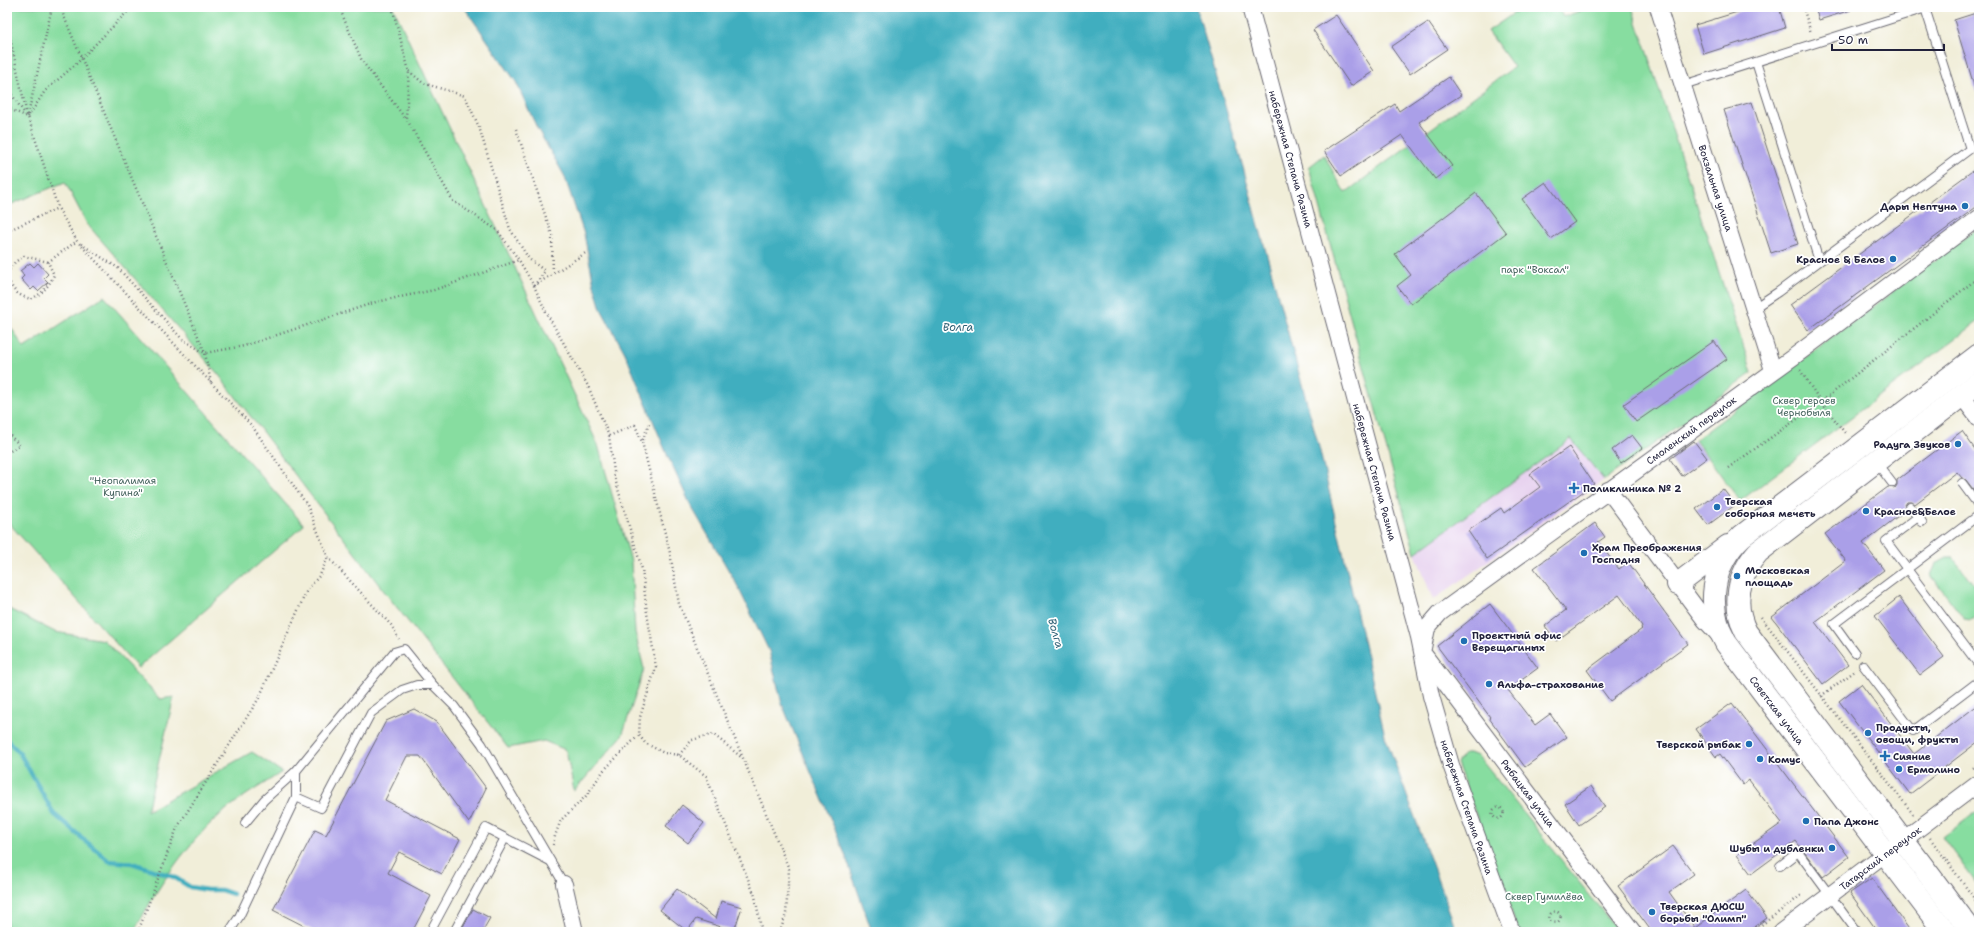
<svg xmlns="http://www.w3.org/2000/svg" width="1986" height="939" font-family="'Shantell Sans',sans-serif">
<style>
.built{fill:#e7d2ef}
.green{fill:#87dda0;stroke:#54806e}
.water{fill:#41aebf;stroke:#32687d}
.lines{fill:none;stroke-linecap:round;stroke-linejoin:round}
.stream{stroke:#41aebf;stroke-width:4.5}
.building{fill:#aa9fe8}
.lane-casing{stroke:#6a6972;stroke-width:10}
.street-casing{stroke:#6a6972;stroke-width:18}
.primary-casing{stroke:#6a6972;stroke-width:24}
.path{stroke:#6a6972;stroke-width:2.5;stroke-dasharray:1 3;stroke-linecap:butt}
.lane{stroke:#fff;stroke-width:8}
.street{stroke:#fff;stroke-width:16}
.primary{stroke:#fff;stroke-width:22}
.poi-dot{fill:#1f6fb2;stroke:#fff;stroke-width:1.5}
.labels{text-anchor:middle;stroke-width:3.5;stroke-linejoin:round;paint-order:stroke}
.street-label{font-size:10px;fill:#22223b;stroke:#fff}
.poi-label{font-size:10px;font-weight:bold;fill:#22223b;stroke:#fff;text-anchor:start}
.park-label{font-size:10px;fill:#45635e;stroke:#fff}
.water-label{font-size:11px;font-style:italic;fill:#306176;stroke:#fff}
</style>
<rect width="100%" height="100%" fill="#fff"/>
<filter id="ink" filterUnits="userSpaceOnUse"><feTurbulence type="fractalNoise" baseFrequency=".025" numOctaves="2"/><feDisplacementMap in="SourceGraphic" scale="8" xChannelSelector="R" yChannelSelector="G"/><feConvolveMatrix kernelMatrix="1 2 1 2 8 2 1 2 1" color-interpolation-filters="sRGB"/></filter>
<filter id="wash" filterUnits="userSpaceOnUse"><feTurbulence type="fractalNoise" baseFrequency=".012" numOctaves="4" result="noise"/><feDisplacementMap in="SourceGraphic" scale="16" xChannelSelector="R" yChannelSelector="G"/><feGaussianBlur stdDeviation="0.9" result="paint"/><feColorMatrix in="noise" values="0 0 0 0 0 0 0 0 0 0 0 0 0 0 0 0 0 1.4 0 .05"/><feComposite in="paint" operator="in"/></filter>
<g filter="url(#wash)">
<rect width="100%" height="100%" fill="#f1eed9"/>
<!-- built -->
<path class="built" d="M1572 439 1604 480 1433 600 1415 553Z"/>
<!-- green -->
<g class="green">
<path d="M7 7H393L598 445 631 561 635 632 644 669 622 736 574 791 566 750 544 741 508 748 380 586 219 375 87 224 65 182 7 206Z"/>
<path d="M1523 7H1558L1563 17 1591 7H1632L1752 373 1604 480 1571 439 1415 553 1309 167 1324 155 1345 193 1514 67 1488 31Z"/>
<path d="M1979 227V321L1740 501 1695 440Z"/>
<path d="M104 296 304 525 138 668 7 521V321L24 348Z"/>
<path d="M1947 558H1953L1979 591V616L1971 620 1964 619 1931 575 1936 564Z"/>
<path d="M7 608 55 632 104 640 160 699 174 697 147 811 252 752 282 772C264 784 244 795 227 809 189 839 156 889 134 932H7Z"/>
<path d="M1465 753H1469L1478 756 1619 932H1519L1457 763Z"/>
<path d="M1979 810V886L1943 837Z"/>
</g>
<!-- water -->
<path class="water" d="M464 7H1196L1243 167 1319 447 1385 736 1457 932H872L842 846 782 704 769 651 736 583 691 506 668 457 625 353 601 309 594 285 584 234 564 175 537 128 516 82Z"/>
<g class="lines">
<!-- stream -->
<path class="stream" d="M7 740 19 752 54 814 109 861 132 863 174 877 190 887 207 890H221L233 894"/>
</g>
<g id="blocks">
<!-- building -->
<g class="building">
<path d="M1754 7H1779L1785 28 1704 54 1695 25Z"/>
<path d="M1815 7H1851V10L1819 20Z"/>
<path d="M1979 12V91L1976 92 1954 20Z"/>
<path d="M1336 15 1374 71 1351 86 1313 30Z"/>
<path d="M1428 22 1447 49 1410 74 1391 47Z"/>
<path d="M1449 77 1461 95 1419 122 1452 166 1435 179 1402 135 1341 176 1324 151 1395 104 1399 111Z"/>
<path d="M1752 102 1798 244 1771 253 1724 110Z"/>
<path d="M1979 166V205L1808 330 1790 305Z"/>
<path d="M1546 182 1575 222 1551 239 1522 199Z"/>
<path d="M1476 193 1506 233 1411 304 1397 286 1411 275 1395 254Z"/>
<path d="M30 263 34 267 38 263 48 274 44 278 48 282 38 291 34 287 31 290 21 279 24 276 20 271Z"/>
<path d="M1714 341 1727 359 1636 422 1624 404Z"/>
<path d="M1962 431 1979 455V497L1966 480 1962 478 1957 472 1915 504 1912 502H1907L1905 505 1906 510 1863 543 1884 570 1815 622 1848 665 1823 684 1772 617 1846 561 1825 534 1888 487 1895 488 1897 485V480Z"/>
<path d="M1632 435 1642 448 1621 463 1612 450Z"/>
<path d="M1694 441 1707 458 1682 476 1670 459Z"/>
<path d="M1569 447 1594 484 1487 559 1468 531 1501 508 1504 513 1540 487 1530 474Z"/>
<path d="M1723 489 1735 505 1708 525 1696 509Z"/>
<path d="M1595 523 1605 537 1598 542 1619 569 1628 562 1688 644 1610 701 1587 670 1642 629 1641 628 1642 626 1619 595 1556 641 1545 626 1566 610 1534 568Z"/>
<path d="M1899 597 1944 657 1920 675 1875 616Z"/>
<path d="M1490 604 1538 668 1508 690 1535 725 1550 714 1567 737 1525 767 1489 718 1490 717 1437 646Z"/>
<path d="M1861 684 1914 754 1979 704V741L1910 794 1839 701Z"/>
<path d="M1732 703 1849 857 1823 877 1796 841 1751 874 1737 855 1782 823 1749 780 1743 785 1720 754 1716 757 1696 729Z"/>
<path d="M414 709 437 722 486 788 469 823 420 756H407L385 800 460 839 442 874 399 852 388 873 431 896 412 932H316L273 910 315 830 326 835 386 721Z"/>
<path d="M1591 786 1605 807 1579 825 1565 804Z"/>
<path d="M682 805 704 823 688 843 666 826Z"/>
<path d="M1673 846 1694 874 1669 892 1695 928 1746 890 1767 918 1748 932H1652L1618 886Z"/>
<path d="M1872 878 1911 932H1878L1850 893Z"/>
<path d="M677 889 716 919 721 901 742 907 734 931 696 919 687 931 660 910Z"/>
<path d="M473 909 490 918 482 932H460Z"/>
</g>
</g>
</g>
<g filter="url(#ink)">
<use href="#blocks" fill-opacity="0" stroke="#6a6972" stroke-width="1"/>
<g class="lines">
<!-- lane casing -->
<g class="lane-casing">
<g id="lane">
<path d="M1756 62 1819 261"/>
<path d="M1683 85 1929 7"/>
<path d="M1754 308 1778 292 1970 149 1925 8"/>
<path d="M1876 462 1892 483"/>
<path d="M1962 483 1979 506"/>
<path d="M1910 507 1922 522"/>
<path d="M1918 517 1886 541 1979 665"/>
<path d="M1855 653 1834 624 1979 515"/>
<path d="M1863 665 1913 731 1979 681"/>
<path d="M296 797V771L394 652 404 649 433 685"/>
<path d="M245 823 264 800 296 771"/>
<path d="M1780 866 1798 852 1857 932"/>
<path d="M229 932 239 917 296 797 321 808 371 713 402 690 417 685H433L454 706 482 744 564 884"/>
<path d="M430 932 486 828 550 861"/>
<path d="M454 932 505 838"/>
</g>
</g>
<!-- street casing -->
<g class="street-casing">
<g id="street">
<path d="M1250 7 1419 637 1431 696 1451 765 1512 932"/>
<path d="M1658 7 1773 370"/>
<path d="M1961 395 1979 419"/>
<path d="M1608 490 1705 620 1720 636"/>
<path d="M1423 648 1427 628 1440 613 1796 355 1979 218"/>
<path d="M1425 656 1633 932"/>
<path d="M564 884 575 932"/>
<path d="M1781 932 1979 783"/>
</g>
</g>
<!-- primary casing -->
<g class="primary-casing">
<g id="primary">
<path d="M1678 584 1728 546"/>
<path d="M1945 932 1726 643C1705 607 1712 564 1742 536L1979 355"/>
<path d="M1972 932 1746 632C1732 605 1738 574 1758 552L1979 382"/>
</g>
</g>
<!-- path -->
<g class="path">
<path d="M60 7 205 353 211 383"/>
<path d="M339 7 362 61 405 118"/>
<path d="M392 7 409 71 406 118 453 201 497 230 519 260 534 286 546 312 588 386 609 436 615 479 642 569 647 613 656 667 640 717 639 735 645 743 664 753 679 755 706 776 755 896 761 928 760 932"/>
<path d="M1803 7 1811 33"/>
<path d="M7 24 27 115"/>
<path d="M409 71 423 83 465 96 479 127 510 229 529 259 545 271 534 286"/>
<path d="M7 88 26 115"/>
<path d="M7 108 28 117 58 208 77 241 252 426 307 505 328 557 391 625 399 639"/>
<path d="M28 115 52 7"/>
<path d="M28 117 45 91 75 65 132 7"/>
<path d="M516 129 552 235 553 274"/>
<path d="M7 231 58 208"/>
<path d="M81 244 118 268 182 339 205 353 244 346 376 302 434 290 519 260"/>
<path d="M48 262 77 241"/>
<path d="M7 273 15 262 24 256 48 262 54 275C48 287 43 293 31 299 16 295 12 290 7 275"/>
<path d="M537 284 587 252"/>
<path d="M1800 370 1821 402 1979 277"/>
<path d="M649 424 642 442 670 553 679 604 789 869 786 914 780 932"/>
<path d="M7 433 20 445 7 453"/>
<path d="M609 436 635 425 642 442"/>
<path d="M1728 468 1821 402 1845 433"/>
<path d="M1761 617 1913 814"/>
<path d="M1821 696 1855 671"/>
<path d="M679 755 692 740 713 734 741 757"/>
<path d="M1973 768 1979 764"/>
<circle cx="1498" cy="813" r="5.5"/>
<path d="M1930 838 1979 905"/>
<path d="M553 845 555 836 561 820 586 796 604 770 639 735"/>
<circle cx="1555" cy="917" r="5.5"/>
<path d="M138 932 177 828 259 698 307 590 320 575 328 557"/>
<path d="M1752 932 1803 894"/>
</g>
<!-- lane -->
<use href="#lane" class="lane"/>
<!-- street -->
<use href="#street" class="street"/>
<!-- primary -->
<use href="#primary" class="primary"/>
</g>
</g>
<!-- markers -->
<g class="poi-dot">
<circle cx="1965" cy="206" r="4"/>
<circle cx="1893" cy="259" r="4"/>
<circle cx="1958" cy="444" r="4"/>
<path d="M1572 482h4v4h4v4h-4v4h-4v-4h-4v-4h4z"/>
<circle cx="1717" cy="507" r="4"/>
<circle cx="1866" cy="511" r="4"/>
<circle cx="1584" cy="553" r="4"/>
<circle cx="1737" cy="576" r="4"/>
<circle cx="1464" cy="641" r="4"/>
<circle cx="1489" cy="684" r="4"/>
<circle cx="1868" cy="733" r="4"/>
<circle cx="1749" cy="744" r="4"/>
<path d="M1883 750h4v4h4v4h-4v4h-4v-4h-4v-4h4z"/>
<circle cx="1760" cy="759" r="4"/>
<circle cx="1899" cy="769" r="4"/>
<circle cx="1806" cy="821" r="4"/>
<circle cx="1832" cy="848" r="4"/>
<circle cx="1652" cy="912" r="4"/>
</g>
<g class="labels">
<!-- street labels -->
<g class="street-label">
<text transform="translate(1291 159) rotate(75)" y="4">набережная Степана Разина</text>
<text transform="translate(1716 188) rotate(72)" y="4">Вокзальная улица</text>
<text transform="translate(1691 430) rotate(-36)" y="4">Смоленский переулок</text>
<text transform="translate(1375 472) rotate(75)" y="4">набережная Степана Разина</text>
<text transform="translate(1777 710) rotate(53)" y="4">Советская улица</text>
<text transform="translate(1528 793) rotate(53)" y="4">Рыбацкая улица</text>
<text transform="translate(1467 807) rotate(71)" y="4">набережная Степана Разина</text>
<text transform="translate(1880 858) rotate(-37)" y="4">Татарский переулок</text>
</g>
<!-- poi labels -->
<g class="poi-label">
<text x="1957" y="210" text-anchor="end">Дары Нептуна</text>
<text x="1885" y="263" text-anchor="end">Красное &amp; Белое</text>
<text x="1950" y="448" text-anchor="end">Радуга Звуков</text>
<text x="1583" y="492">Поликлиника № 2</text>
<text x="1725" y="505">Тверская<tspan x="1725" dy="12">соборная мечеть</tspan></text>
<text x="1874" y="515">Красное&amp;Белое</text>
<text x="1592" y="551">Храм Преображения<tspan x="1592" dy="12">Господня</tspan></text>
<text x="1745" y="574">Московская<tspan x="1745" dy="12">площадь</tspan></text>
<text x="1472" y="639">Проектный офис<tspan x="1472" dy="12">Верещагиных</tspan></text>
<text x="1497" y="688">Альфа-страхование</text>
<text x="1876" y="731">Продукты,<tspan x="1876" dy="12">овощи, фрукты</tspan></text>
<text x="1741" y="748" text-anchor="end">Тверской рыбак</text>
<text x="1893" y="760">Сияние</text>
<text x="1768" y="763">Комус</text>
<text x="1907" y="773">Ермолино</text>
<text x="1814" y="825">Папа Джонс</text>
<text x="1824" y="852" text-anchor="end">Шубы и дубленки</text>
<text x="1660" y="910">Тверская ДЮСШ<tspan x="1660" dy="12">борьбы "Олимп"</tspan></text>
</g>
<!-- park labels -->
<g class="park-label">
<text x="1535" y="273">парк "Воксал"</text>
<text x="1804" y="404">Сквер героев<tspan x="1804" dy="12">Чернобыля</tspan></text>
<text x="123" y="484">"Неопалимая<tspan x="123" dy="12">Купина"</tspan></text>
<text x="1544" y="900">Сквер Гумилёва</text>
</g>
<!-- water labels -->
<g class="water-label">
<text x="958" y="331">Волга</text>
<text transform="translate(1056 633) rotate(74)" y="4">Волга</text>
</g>
</g>
<!-- margin -->
<rect width="1986" height="939" fill="none" stroke="#fff" stroke-width="24"/>
<!-- scale -->
<path d="M1832 44v6h112v-6" fill="none" stroke="#22223b" stroke-width="2"/>
<text x="1838" y="44" font-size="12" fill="#22223b" stroke="#ffffff" stroke-width="3" paint-order="stroke">50 m</text>
</svg>
